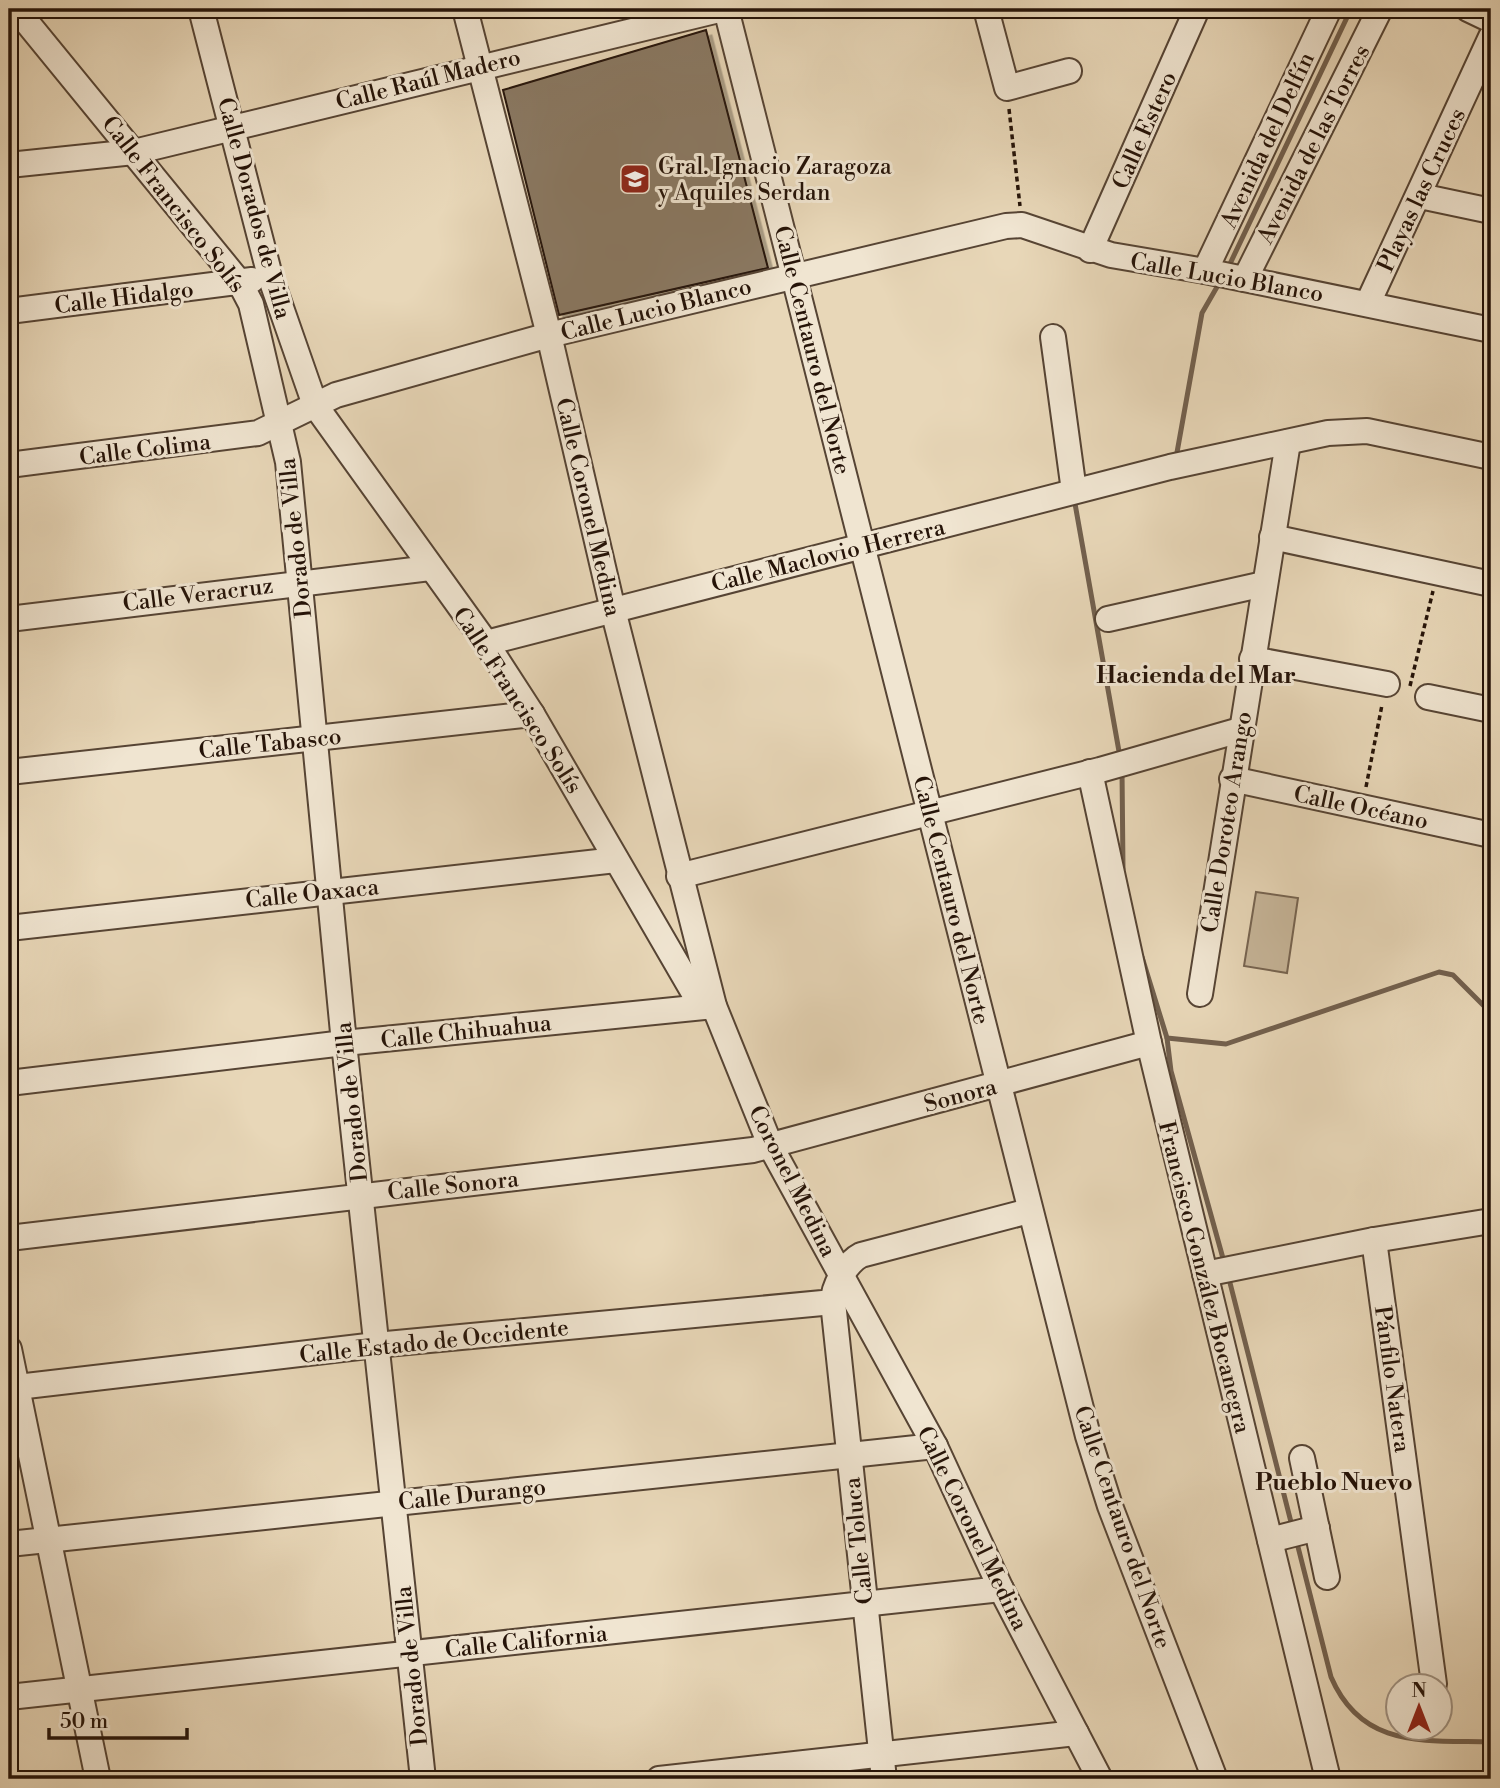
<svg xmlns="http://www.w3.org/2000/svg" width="1500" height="1788" font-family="'Libre Bodoni',serif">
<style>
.green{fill:#c7b69a;stroke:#766451;stroke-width:2}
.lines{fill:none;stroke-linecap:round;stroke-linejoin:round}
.stream{stroke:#72604e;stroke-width:5}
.building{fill:#8a7964;stroke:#251308;stroke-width:2;filter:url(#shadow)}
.minor-casing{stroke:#564434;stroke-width:28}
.path{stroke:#251308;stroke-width:3.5;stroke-dasharray:5 3.5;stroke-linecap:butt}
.minor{stroke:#f0e5d1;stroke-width:24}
.labels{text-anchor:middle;stroke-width:6;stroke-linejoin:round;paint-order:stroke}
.street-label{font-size:23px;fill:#251308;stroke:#f0e5d1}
.poi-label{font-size:23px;fill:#251308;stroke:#f0e5d1;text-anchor:start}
.neighbourhood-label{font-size:24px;font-weight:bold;fill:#251308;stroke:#f0e5d1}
</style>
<defs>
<filter id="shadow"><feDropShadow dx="5.5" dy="5.5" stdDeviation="0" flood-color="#0004"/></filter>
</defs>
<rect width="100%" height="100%" fill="#e8d7b8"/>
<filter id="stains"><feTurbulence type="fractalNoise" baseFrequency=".00286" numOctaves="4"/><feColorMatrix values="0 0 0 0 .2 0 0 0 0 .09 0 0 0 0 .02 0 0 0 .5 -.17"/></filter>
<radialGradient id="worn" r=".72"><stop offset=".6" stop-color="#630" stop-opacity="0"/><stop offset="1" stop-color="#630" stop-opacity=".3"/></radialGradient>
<!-- green -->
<path class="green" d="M1256 892 1298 898 1287 973 1244 966Z"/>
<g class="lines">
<!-- stream -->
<g class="stream">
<path d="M1228 268 1351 9"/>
<path d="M1176 458 1202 313 1221 280"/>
<path d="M1074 498 1120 757"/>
<path d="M1122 770 1123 869"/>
<path d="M1142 957 1167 1038 1226 1044 1439 972 1453 975 1491 1013"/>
<path d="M1167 1038 1171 1071 1224 1262"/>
<path d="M1228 1275 1292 1526"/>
<path d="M1296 1539 1331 1677C1362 1749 1424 1740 1491 1742"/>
</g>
</g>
<!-- building -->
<path class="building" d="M706 30 768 268 559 315 503 90Z"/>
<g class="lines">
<!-- minor casing -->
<g class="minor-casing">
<g id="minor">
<path d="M16 9 240 283 251 304 288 462 344 1043 423 1779"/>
<path d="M201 9 270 276 315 405 486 643 532 714 702 1007"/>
<path d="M465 9 549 335 613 610 714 1006 771 1147 935 1446 1001 1589 1100 1779"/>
<path d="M726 9 1088 1436 1110 1506 1215 1779"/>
<path d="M986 9 1007 88 1069 71"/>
<path d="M1468 9 1491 20"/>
<path d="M9 165 134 152 723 9"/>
<path d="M1420 196 1491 211"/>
<path d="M1090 250 1197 9"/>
<path d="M1205 271 1329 9"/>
<path d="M1245 279 1380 9"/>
<path d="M1368 303 1491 37"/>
<path d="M9 311 252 280"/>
<path d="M1053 337 1074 491"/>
<path d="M9 465 258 433 336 395 549 335 1006 226 1022 225 1111 255 1205 271 1491 330"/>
<path d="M1272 537 1491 584"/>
<path d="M9 619 430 568"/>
<path d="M1108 619 1264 584"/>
<path d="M486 643 1170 467 1328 433 1367 431 1491 457"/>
<path d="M1252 659 1387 684"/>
<path d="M1428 697 1491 710"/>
<path d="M9 772 532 714"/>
<path d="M1090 772 1149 1043 1328 1779"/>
<path d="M1232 779 1491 835"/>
<path d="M679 876 1100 770 1240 730"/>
<path d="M9 928 616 860"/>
<path d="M1200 994 1288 442"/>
<path d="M9 1083 344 1043 714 1006"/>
<path d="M9 1238 753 1150 1149 1043"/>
<path d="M1374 1240 1434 1684"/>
<path d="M1205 1274 1374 1240 1491 1221"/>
<path d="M833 1302 884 1779"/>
<path d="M9 1349 98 1779"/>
<path d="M9 1388 376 1345 833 1302C833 1286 847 1262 861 1255L1029 1211"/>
<path d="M1302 1458 1327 1577"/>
<path d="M1270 1540 1317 1528"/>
<path d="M9 1544 935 1446"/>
<path d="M9 1697 1001 1589"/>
<path d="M659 1779 1076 1733"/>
</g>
</g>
<!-- path -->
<g class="path">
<path d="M1009 109 1020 206"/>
<path d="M1410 686 1433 591"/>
<path d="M1366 787 1382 705"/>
</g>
<!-- minor -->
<use href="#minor" class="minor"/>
</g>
<!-- icons -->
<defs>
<g id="school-square" transform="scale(1.575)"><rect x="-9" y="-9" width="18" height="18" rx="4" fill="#8f2418" stroke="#f0e5d1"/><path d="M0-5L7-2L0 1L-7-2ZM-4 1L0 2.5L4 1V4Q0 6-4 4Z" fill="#fff"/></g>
</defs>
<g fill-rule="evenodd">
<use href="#school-square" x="635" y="179"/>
</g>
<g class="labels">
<!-- street labels -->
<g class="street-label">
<text transform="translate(428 79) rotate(-14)" y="8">Calle Raúl Madero</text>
<text transform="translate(1144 130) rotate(-66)" y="8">Calle Estero</text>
<text transform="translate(1267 140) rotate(-65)" y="8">Avenida del Delfín</text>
<text transform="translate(1313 144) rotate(-63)" y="8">Avenida de las Torres</text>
<text transform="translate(1421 190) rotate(-65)" y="8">Playas las Cruces</text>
<text transform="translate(174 204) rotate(52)" y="8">Calle Francisco Solís</text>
<text transform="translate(255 208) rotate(75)" y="8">Calle Dorados de Villa</text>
<text transform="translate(1227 277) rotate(10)" y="8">Calle Lucio Blanco</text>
<text transform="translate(124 297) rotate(-7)" y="8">Calle Hidalgo</text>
<text transform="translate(656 309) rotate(-14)" y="8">Calle Lucio Blanco</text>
<text transform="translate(813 350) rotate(76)" y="8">Calle Centauro del Norte</text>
<text transform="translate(145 449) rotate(-7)" y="8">Calle Colima</text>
<text transform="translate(589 507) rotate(77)" y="8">Calle Coronel Medina</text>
<text transform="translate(295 538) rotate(-96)" y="8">Dorado de Villa</text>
<text transform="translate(828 555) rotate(-14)" y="8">Calle Maclovio Herrera</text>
<text transform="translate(198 594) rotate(-7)" y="8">Calle Veracruz</text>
<text transform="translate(518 700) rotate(57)" y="8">Calle Francisco Solís</text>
<text transform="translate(270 743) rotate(-6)" y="8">Calle Tabasco</text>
<text transform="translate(1361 807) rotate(12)" y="8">Calle Océano</text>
<text transform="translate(1226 822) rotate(-81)" y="8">Calle Doroteo Arango</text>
<text transform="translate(312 893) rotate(-6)" y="8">Calle Oaxaca</text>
<text transform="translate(952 900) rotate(76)" y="8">Calle Centauro del Norte</text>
<text transform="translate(466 1031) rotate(-6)" y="8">Calle Chihuahua</text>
<text transform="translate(960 1095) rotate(-15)" y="8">Sonora</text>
<text transform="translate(351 1102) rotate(-96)" y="8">Dorado de Villa</text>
<text transform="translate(793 1181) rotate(63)" y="8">Coronel Medina</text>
<text transform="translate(453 1185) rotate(-6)" y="8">Calle Sonora</text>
<text transform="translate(1205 1277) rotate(76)" y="8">Francisco González Bocanegra</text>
<text transform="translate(434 1341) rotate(-6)" y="8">Calle Estado de Occidente</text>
<text transform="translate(1393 1379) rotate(82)" y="8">Pánfilo Natera</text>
<text transform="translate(472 1494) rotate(-6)" y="8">Calle Durango</text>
<text transform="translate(1123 1527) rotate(71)" y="8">Calle Centauro del Norte</text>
<text transform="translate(973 1528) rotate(64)" y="8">Calle Coronel Medina</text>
<text transform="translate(858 1541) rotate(-96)" y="8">Calle Toluca</text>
<text transform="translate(526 1641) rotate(-6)" y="8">Calle California</text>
<text transform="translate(411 1666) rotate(-96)" y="8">Dorado de Villa</text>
</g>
<!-- poi labels -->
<g class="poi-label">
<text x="658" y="174">Gral. Ignacio Zaragoza<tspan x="658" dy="26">y Aquiles Serdan</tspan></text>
</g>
<!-- neighbourhood labels -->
<g class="neighbourhood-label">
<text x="1196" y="683">Hacienda del Mar</text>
<text x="1334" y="1490">Pueblo Nuevo</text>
</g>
</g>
<!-- margin -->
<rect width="1500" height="1788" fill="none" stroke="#e8d7b8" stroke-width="35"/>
<rect x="10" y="10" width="1479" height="1767" fill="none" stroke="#251308" stroke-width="3.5"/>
<rect x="18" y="18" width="1465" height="1753" fill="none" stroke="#251308" stroke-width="2"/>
<!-- north arrow -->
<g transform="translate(1419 1707)"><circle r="33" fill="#f0e5d1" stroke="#9f9181" stroke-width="2"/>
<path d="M0-5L12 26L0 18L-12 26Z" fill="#8f2418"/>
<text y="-10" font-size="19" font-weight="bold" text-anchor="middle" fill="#251308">N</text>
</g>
<!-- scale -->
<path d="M49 1728v10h138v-10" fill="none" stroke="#251308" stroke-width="3.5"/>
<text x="60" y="1728" font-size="21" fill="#251308" stroke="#f0e5d1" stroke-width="5" paint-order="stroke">50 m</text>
<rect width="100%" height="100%" filter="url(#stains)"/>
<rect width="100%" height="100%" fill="url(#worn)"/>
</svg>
